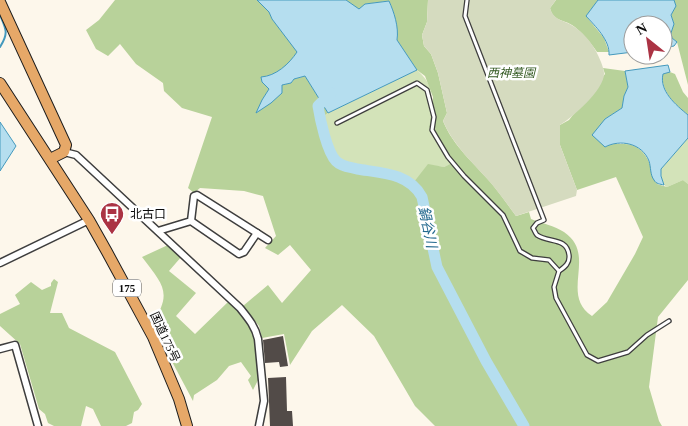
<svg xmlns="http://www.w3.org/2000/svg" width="688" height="426" font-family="'Times New Roman','Noto Sans JP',serif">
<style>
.green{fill:#d3e3b9}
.forest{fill:#b8d29a}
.cemetery{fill:#d5dbbf}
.water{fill:#b5deef;stroke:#4499bd}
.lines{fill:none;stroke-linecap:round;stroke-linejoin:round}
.stream{stroke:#4499bd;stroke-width:2}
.river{stroke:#b5deef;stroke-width:11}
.building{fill:#524b48}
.service-casing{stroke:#3e3e3e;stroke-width:5.5}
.minor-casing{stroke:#3e3e3e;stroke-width:9}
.trunk-casing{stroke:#1c1c1c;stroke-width:12}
.service{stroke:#fff;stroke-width:3}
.minor{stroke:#fff;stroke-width:6}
.trunk{stroke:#e6a868;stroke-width:10}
.labels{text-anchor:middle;stroke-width:5;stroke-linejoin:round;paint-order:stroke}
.shield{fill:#fff;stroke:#545454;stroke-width:1}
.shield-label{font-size:11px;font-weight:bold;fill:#0b0b0b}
.park-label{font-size:12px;font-style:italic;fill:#345a23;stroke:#fff}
.poi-label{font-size:12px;fill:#0b0b0b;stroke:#fff;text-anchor:start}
.street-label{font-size:12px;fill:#0b0b0b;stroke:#fff}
.water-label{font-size:14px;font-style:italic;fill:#23698e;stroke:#fff}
</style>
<rect width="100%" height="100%" fill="#fdf7eb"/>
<!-- green -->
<g class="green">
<path d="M417 70C437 87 432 104 429 127L455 162 444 167 428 165 411 187 395 177 343 168 332 160 317 121 328 113Z"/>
<path d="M688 138V184L683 180 667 187C661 184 661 176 661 169Z"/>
</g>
<!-- forest -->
<g class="forest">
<path d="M115 0H257L269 12 272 19 298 52C289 64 277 76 261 77L262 82 269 89 262 100 282 85 291 83 294 79 305 76 328 113 317 121 332 160 343 168 395 177 410 187 428 164 444 167 454 162 429 127 433 97 425 76 417 70 397 40C399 27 394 12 389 1L365 4 359 10 346 0H428L427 22 422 35 424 46 431 54 438 73 447 113 443 121C453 146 475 164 492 184 500 194 508 205 516 216L529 212 531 219C541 223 555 226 564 232 598 255 559 294 592 316L607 302 635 254 643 237 616 177 577 190 560 145V125L569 120 605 74 603 68 625 71 628 87 624 96 622 108 605 119V147C612 143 617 144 624 144 646 144 651 166 657 184L667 187 683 180 688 184V280L658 317 649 387 659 421 662 426H435L415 406 374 336 342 305 312 331 290 365 284 334 262 338 259 326 243 306 268 285 282 303 311 270 290 245 278 255 265 248 276 236 263 196 244 191 200 188 194 193 188 188 212 117 182 108 164 91 163 83 136 64 120 44 108 56 96 49 86 30 99 20Z"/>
<path d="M556 0H598L586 16 604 38 609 52H597C593 45 579 29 572 25 562 19 553 21 550 8Z"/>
<path d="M674 0H688V85L677 42 672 38 670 33 674 24 671 15 674 9Z"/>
<path d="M670 72 675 74 683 92 688 98V115C676 105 660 91 663 74Z"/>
<path d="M168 245 182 256 169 271 196 293 176 316 195 334 229 301 250 322 254 330 260 376 253 390 248 380 251 376 241 362 229 366 217 380 194 395 193 401 152 324C173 292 163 285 142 257Z"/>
<path d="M54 279 58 282 50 313H62L69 328 115 352 142 404 138 410 134 412 132 423 126 426H101L93 409 86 406 81 426H54L48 423 45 414 39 409 20 344 0 326V314L20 304 15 295 31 282 42 290 51 286V283Z"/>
</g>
<!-- cemetery -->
<path class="cemetery" d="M428 0H556L550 8C554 21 564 20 573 26 587 35 595 47 601 62 602 65 604 70 604 73 605 89 573 117 560 125V145L577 190 576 196 516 216C508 205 499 193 490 182 473 163 453 145 443 121L447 113 438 73 431 54 424 46 422 35 427 22Z"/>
<!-- water -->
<g class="water">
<path d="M257 0H346L359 9 365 4 389 1C394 12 399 27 397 40L417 70 328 113 305 76 294 79 291 83 282 85V93L271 103 256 113 262 100 269 89 262 82 261 77C276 76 289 64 297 52L272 19 269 12Z"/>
<path d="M598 0H674L676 6 671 15 674 24 671 33 672 38 677 42 674 46 663 48V25H633V52L609 55C610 40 595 26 586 16Z"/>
<path d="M668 65 670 72 663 74C659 91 676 105 688 115V138L661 169V176L664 185C660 184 656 184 654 180 650 175 651 167 649 161 642 143 620 139 605 147L592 135 605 119 622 108 624 96 628 87 625 71Z"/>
<path d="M0 122 16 146 0 171Z"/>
</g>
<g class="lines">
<!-- stream -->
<path class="stream" d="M0 15C6 29 9 33 0 47"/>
<!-- river -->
<path class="river" d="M331 93 318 106C320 119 327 152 336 161 342 167 350 167 357 169 381 173 409 173 422 197L437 267 486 361 524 426"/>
</g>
<!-- building -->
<g class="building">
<path d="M283 336 288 366 280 367 279 362 265 363 263 340Z"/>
<path d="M286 377 287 411H292L293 426H270L268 378Z"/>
</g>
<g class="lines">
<!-- service casing -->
<g class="service-casing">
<g id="service">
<path d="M467 0 465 16 544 220 537 223 533 228C535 231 535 233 537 235 548 243 567 237 569 255 570 263 565 267 559 271"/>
<path d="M337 123 417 83 427 90 434 117 432 130 448 157 464 176 503 215 520 251 532 258 549 260 559 271 554 287 556 298 587 355 598 361 628 352 647 335 669 321"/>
</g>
</g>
<!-- minor casing -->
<g class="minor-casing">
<g id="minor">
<path d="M64 152 76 155 240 308C248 318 255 326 258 339L264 401 259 426"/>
<path d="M191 221 239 254 244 252 257 233"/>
<path d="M158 231 191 221 194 196 197 195 268 240"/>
<path d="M0 263 89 220"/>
<path d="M0 349 15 345 38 426"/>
</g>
</g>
<!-- trunk casing -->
<g class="trunk-casing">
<g id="trunk">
<path d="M0 2 66 145 64 152 50 159"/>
<path d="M0 83 89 220 107 252 153 337 179 399 187 426"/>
</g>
</g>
<!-- service -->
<use href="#service" class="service"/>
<!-- minor -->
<use href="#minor" class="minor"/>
<!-- trunk -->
<use href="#trunk" class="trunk"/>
</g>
<!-- icons -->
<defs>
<g id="bus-pin" transform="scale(1.25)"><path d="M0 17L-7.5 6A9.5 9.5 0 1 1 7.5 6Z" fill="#ab3344" stroke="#fff"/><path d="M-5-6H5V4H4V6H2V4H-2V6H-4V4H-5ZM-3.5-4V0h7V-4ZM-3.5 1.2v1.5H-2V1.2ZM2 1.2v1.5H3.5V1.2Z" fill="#fff"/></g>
</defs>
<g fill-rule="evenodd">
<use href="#bus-pin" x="112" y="214"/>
</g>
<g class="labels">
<!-- shield labels -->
<rect class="shield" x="113" y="279.5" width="28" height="17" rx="4"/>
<g class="shield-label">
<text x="127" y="292">175</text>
</g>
<!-- park labels -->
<g class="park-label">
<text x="511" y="77">西神墓園</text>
</g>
<!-- poi labels -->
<g class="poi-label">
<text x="130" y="218">北古口</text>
</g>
<!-- street labels -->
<g class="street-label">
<text transform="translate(165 337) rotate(65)" y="4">国道175号</text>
</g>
<!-- water labels -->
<g class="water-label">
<text transform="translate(428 227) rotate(78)" y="5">鍋谷川</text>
</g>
</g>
<!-- north arrow -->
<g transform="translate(648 40) rotate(330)"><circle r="24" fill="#ffffff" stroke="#9d9d9d"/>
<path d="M0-4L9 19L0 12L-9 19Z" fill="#ab3344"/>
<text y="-8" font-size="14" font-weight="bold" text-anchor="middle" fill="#0b0b0b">N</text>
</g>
</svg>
